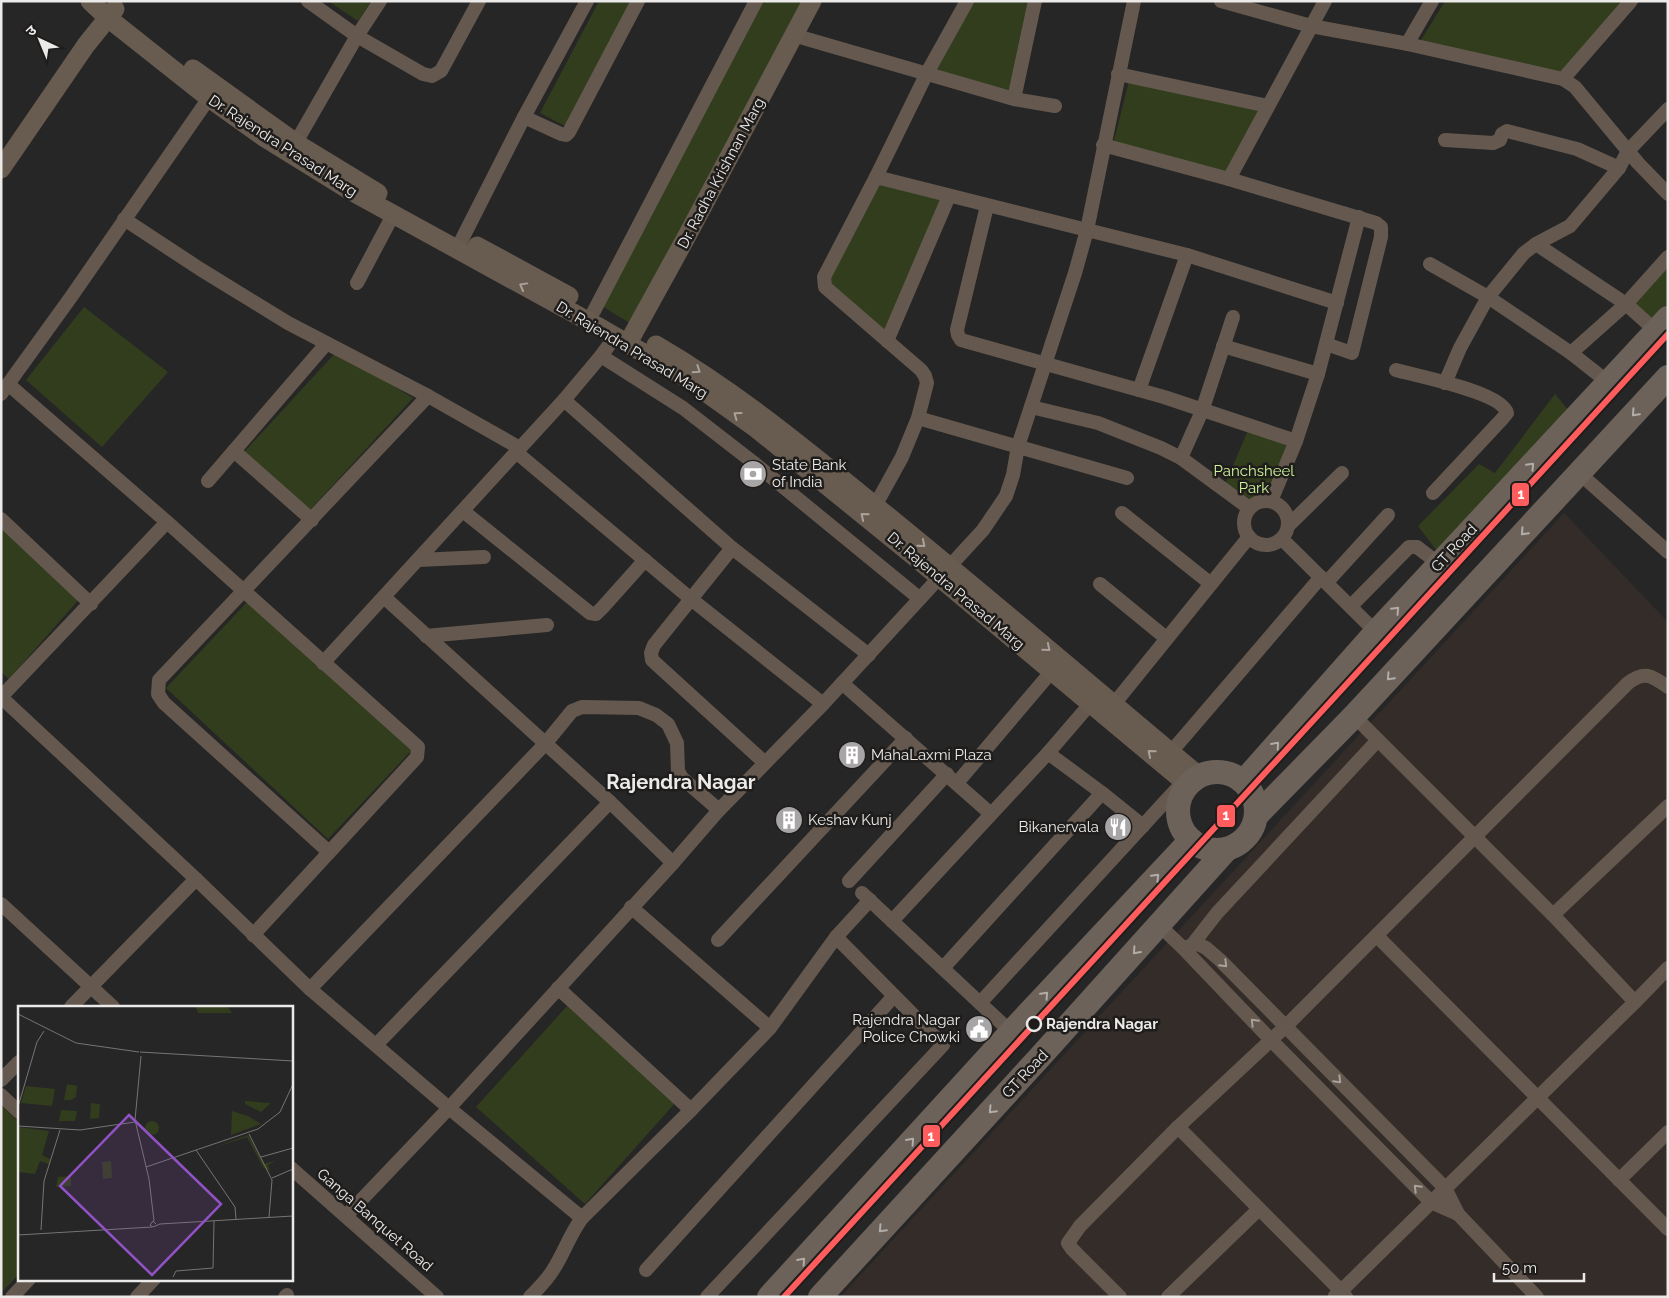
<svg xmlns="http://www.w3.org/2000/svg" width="1669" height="1298" font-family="Raleway,'Noto Sans Devanagari',sans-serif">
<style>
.built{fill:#332c28}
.green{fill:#313d1d}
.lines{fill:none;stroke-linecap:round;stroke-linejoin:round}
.street{stroke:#65594f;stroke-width:14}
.secondary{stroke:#685b50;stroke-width:19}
.highway{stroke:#6c6259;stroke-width:24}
.metro-1-casing{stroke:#1f1d1b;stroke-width:10}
.metro-1{stroke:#ff5d5d;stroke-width:6}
.oneway{stroke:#aaa29c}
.oneway2{stroke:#b2ada8}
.oneway3{stroke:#a8a29c}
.stop-dot{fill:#1f1d1b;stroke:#eceae9;stroke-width:2.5}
.labels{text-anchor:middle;stroke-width:5;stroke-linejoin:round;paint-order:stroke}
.street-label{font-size:15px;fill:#eceae9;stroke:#1f1d1b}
.poi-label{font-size:15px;fill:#eceae9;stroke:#1f1d1b;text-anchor:start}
.park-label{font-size:15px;fill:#ccf399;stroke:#1f1d1b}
.stop-label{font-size:15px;font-weight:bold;fill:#eceae9;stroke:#1f1d1b;text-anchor:start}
.district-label{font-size:20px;font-weight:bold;fill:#eceae9;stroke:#1f1d1b}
.inset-road{fill:none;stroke:#767474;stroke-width:1}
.view{fill:#9252c7;fill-opacity:0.15;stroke:#9252c7;stroke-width:2.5}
.inset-edge{fill:none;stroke:#eceae9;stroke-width:2.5}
.line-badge{stroke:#1f1d1b;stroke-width:2}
.badge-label{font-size:14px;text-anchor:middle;font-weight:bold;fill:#fff}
</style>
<rect width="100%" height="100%" fill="#272626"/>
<!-- built -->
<path class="built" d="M1564 513 1668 622V1297H840Z"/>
<!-- green -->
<g class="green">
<path d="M328 1H371L358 21Z"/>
<path d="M599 1H631L565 126 540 113Z"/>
<path d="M763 1H808L638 328 600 305Z"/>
<path d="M967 1H1037L1014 99 927 73Z"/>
<path d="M1445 1H1630L1562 72 1418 45Z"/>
<path d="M1131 73 1264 104 1226 174 1113 144Z"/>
<path d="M879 179 945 195 888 335 827 282Z"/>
<path d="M1668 260V318L1658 329 1626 304Z"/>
<path d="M84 307 168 372 102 447 26 380Z"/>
<path d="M337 351 413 398 310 510 244 452Z"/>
<path d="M1555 394 1574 417 1443 559 1418 526 1479 464 1495 473Z"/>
<path d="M1249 428 1295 441 1275 498 1251 512 1223 489Z"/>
<path d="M1 521 81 597 9 679 1 672Z"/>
<path d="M250 599 412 750 328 839 166 688Z"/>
<path d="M567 1006 676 1102 585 1204 476 1107Z"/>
<path d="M3 1107 19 1122V1274L1 1293V1109Z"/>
</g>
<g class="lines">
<!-- street -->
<g class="street">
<path d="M308 1 357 36 423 74 432 76 441 71 479 1"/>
<path d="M1221 1 1311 26 1403 43 1563 79 1575 87 1638 163 1668 194"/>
<path d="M793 35 1014 99 1055 106"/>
<path d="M1407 44 1432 1"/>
<path d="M1118 74 1268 106"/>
<path d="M1563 79 1631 1"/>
<path d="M1014 99 1035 1"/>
<path d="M524 117 561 134 566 135 569 132 638 1"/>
<path d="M1445 140 1493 143 1500 140 1502 134 1507 131 1577 149 1619 168"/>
<path d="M1103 145 1229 179 1376 223 1381 227V237L1352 353 1326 344"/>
<path d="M291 151 357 36 380 1"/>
<path d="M876 177 1187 255 1337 303"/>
<path d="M1229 179 1325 1"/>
<path d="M987 206 957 330 958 335 961 340 1164 397 1296 441"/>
<path d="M124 219 200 269 288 323 428 396 520 448"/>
<path d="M1536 244 1626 304 1656 331"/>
<path d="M457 249 524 117 587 1"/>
<path d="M1430 264 1488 297 1571 353 1609 383"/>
<path d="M357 283 393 215"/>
<path d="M594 311 756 1"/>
<path d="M887 341 949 196"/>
<path d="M1223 346 1318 374"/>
<path d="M1571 353 1626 304 1668 257"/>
<path d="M601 356 683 408 754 463 919 598"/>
<path d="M1396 370C1417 376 1502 392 1507 413L1503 418 1433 493"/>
<path d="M1445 383 1460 348 1488 297 1524 253 1536 244 1570 226 1619 168 1628 151 1668 109"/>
<path d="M8 384 167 522 418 747 417 757 253 935"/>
<path d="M1139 390 1187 255"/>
<path d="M1 394 71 297 209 98"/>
<path d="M564 400 732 548 869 655"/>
<path d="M1031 407 1098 423 1161 448 1181 458 1249 508"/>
<path d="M918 418 1127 478"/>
<path d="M234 451 312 520"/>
<path d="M516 452 691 599 823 704"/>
<path d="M1181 458 1202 411 1233 317"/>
<path d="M1579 473 1668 552"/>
<path d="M208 481 326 344"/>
<circle cx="1266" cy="523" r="22"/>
<path d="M1271 501 1296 441 1318 374 1359 217"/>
<path d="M875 506 902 457 918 418 927 383 925 376 921 370 825 287 824 277 876 177 927 73 967 1"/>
<path d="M463 511 590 613 596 614 603 607 645 560"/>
<path d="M1122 513 1211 584"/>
<path d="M1 519 91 604"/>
<path d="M1288 526 1342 473"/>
<path d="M1282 539 1376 632"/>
<path d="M732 548 654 645 651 653 652 660 765 763"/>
<path d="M418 560 484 557"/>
<path d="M1327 582 1388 515"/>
<path d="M1100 584 1166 638"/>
<path d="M384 597 610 802 673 863"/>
<path d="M1351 606 1409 547H1417L1439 564"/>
<path d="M426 636 547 625"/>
<path d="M323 663 564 400 601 356 615 337"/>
<path d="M842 683 991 814"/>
<path d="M1 697 196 879 310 989 449 1108 582 1218"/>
<path d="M1 697 167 522"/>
<path d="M1114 704 1249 537"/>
<path d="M1354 716 1553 915 1635 1002"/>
<path d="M1171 752 1321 577"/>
<path d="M1048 753 1102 793"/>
<path d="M957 783 1052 671"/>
<path d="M329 852 164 703 158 694 159 680 428 396"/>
<path d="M849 881 947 774"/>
<path d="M862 893 1011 1032"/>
<path d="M1 904 113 1007"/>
<path d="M631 907 770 1028"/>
<path d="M1553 915 1668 806"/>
<path d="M892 921 1048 753 1091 703"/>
<path d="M1159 925 1183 948 1271 1040 1431 1202 1458 1214"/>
<path d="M1377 936 1668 1229"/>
<path d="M718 940 906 738"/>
<path d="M1192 945 1217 913 1378 740"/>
<path d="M1183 948 1198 944 1206 948 1220 960 1445 1188 1458 1214 1537 1297"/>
<path d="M943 968 1102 793 1143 826"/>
<path d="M558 988 691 1110"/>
<path d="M310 989 545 744 572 711 582 707 639 708 656 715 668 724 677 743 678 771 682 778 719 810"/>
<path d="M980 1003 1184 781"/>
<path d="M71 1007 196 879"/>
<path d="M376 1045 610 802"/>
<path d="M1 1080 19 1062"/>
<path d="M1 1095 19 1112"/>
<path d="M1178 1127 1341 1291 1335 1296"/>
<path d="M291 1168 437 1297"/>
<path d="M1619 1180 1668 1132"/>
<path d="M346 1216 449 1108 673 863 719 810 823 704 983 530 1006 496 1013 475 1018 446 1075 273 1087 230 1134 1"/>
<path d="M646 1270 894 996"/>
<path d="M12 1297 29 1279"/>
<path d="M137 1297 154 1279"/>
<path d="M285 1297 287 1295"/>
<path d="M530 1297C539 1288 547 1280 553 1270 564 1253 570 1234 582 1218L691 1110 770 1028 836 937 870 900"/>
<path d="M707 1297 943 1045 836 937"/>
<path d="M1120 1297 1072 1249 1068 1243 1080 1226 1178 1127 1286 1026 1628 683C1645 670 1652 676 1668 687"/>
<path d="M1168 1297 1259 1209"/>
<path d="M1346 1297 1341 1291 1635 1002 1668 968"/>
</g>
<!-- secondary -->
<g class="secondary">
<path d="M90 1 108 18 209 98 265 138 349 190 597 326 683 376 757 429 915 557 1188 785"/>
<path d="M193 69 296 143 378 193"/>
<path d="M1 169 86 45 115 9"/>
<path d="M477 246 569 296"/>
<path d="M628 343 688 234 812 1"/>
<path d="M656 345C735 391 803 447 873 504 983 593 1090 685 1199 776"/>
</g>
<!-- highway -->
<g class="highway">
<circle cx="1217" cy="811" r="39"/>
<path d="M1244 781 1376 632 1668 318"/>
<path d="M1256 816 1354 716 1668 377"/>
<path d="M769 1297 1011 1032 1191 840"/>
<path d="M820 1297 1039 1058 1227 849"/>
</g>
<!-- metro-1 casing -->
<g class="metro-1-casing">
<path id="metro-1" d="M784 1297 1668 334"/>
</g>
<!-- metro-1 -->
<use href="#metro-1" class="metro-1"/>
</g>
<!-- one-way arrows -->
<defs><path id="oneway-chevron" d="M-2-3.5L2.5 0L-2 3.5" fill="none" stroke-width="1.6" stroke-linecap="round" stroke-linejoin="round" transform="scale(1.25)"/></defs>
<g class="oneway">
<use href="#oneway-chevron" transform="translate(523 286) rotate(-151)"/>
<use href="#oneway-chevron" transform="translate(697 370) rotate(34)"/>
<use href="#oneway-chevron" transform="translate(737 415) rotate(-144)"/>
<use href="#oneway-chevron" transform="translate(864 516) rotate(-141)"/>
<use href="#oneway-chevron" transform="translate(922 544) rotate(40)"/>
<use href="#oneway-chevron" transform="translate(1047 648) rotate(40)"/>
<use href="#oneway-chevron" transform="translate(1151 753) rotate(-140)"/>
</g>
<g class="oneway2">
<use href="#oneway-chevron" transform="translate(1635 413) rotate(133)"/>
<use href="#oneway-chevron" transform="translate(1531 466) rotate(-47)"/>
<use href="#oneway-chevron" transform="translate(1524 532) rotate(133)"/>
<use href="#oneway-chevron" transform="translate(1396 610) rotate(-47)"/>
<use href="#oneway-chevron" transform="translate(1390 677) rotate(133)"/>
<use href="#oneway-chevron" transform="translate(1276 745) rotate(-49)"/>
<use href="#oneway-chevron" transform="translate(1156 877) rotate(-46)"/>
<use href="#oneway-chevron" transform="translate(1136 951) rotate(132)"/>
<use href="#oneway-chevron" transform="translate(1045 995) rotate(-47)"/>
<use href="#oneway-chevron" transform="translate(992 1110) rotate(133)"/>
<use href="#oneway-chevron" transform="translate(911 1141) rotate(-48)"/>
<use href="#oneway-chevron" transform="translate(882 1229) rotate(133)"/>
<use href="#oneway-chevron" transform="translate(802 1261) rotate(-48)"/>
</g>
<g class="oneway3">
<use href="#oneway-chevron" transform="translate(1224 964) rotate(45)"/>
<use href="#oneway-chevron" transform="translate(1254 1022) rotate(-134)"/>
<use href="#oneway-chevron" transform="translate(1338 1080) rotate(45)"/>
<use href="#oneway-chevron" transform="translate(1417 1188) rotate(-135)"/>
</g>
<!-- icons -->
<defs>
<g id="bank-disc" transform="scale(1.4375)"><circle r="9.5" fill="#a7a5a5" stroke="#1f1d1b"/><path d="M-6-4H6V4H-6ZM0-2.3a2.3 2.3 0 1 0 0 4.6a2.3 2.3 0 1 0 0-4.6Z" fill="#fff"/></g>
<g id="building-disc" transform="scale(1.4375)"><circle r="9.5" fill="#a7a5a5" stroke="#1f1d1b"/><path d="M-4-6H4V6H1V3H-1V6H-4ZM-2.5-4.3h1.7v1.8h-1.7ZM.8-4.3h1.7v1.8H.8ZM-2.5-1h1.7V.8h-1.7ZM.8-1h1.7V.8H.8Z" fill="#fff"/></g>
<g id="restaurant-disc" transform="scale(1.4375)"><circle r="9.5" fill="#a7a5a5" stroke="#1f1d1b"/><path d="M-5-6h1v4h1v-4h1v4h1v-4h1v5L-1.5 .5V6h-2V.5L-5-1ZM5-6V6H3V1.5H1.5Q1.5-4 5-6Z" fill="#fff"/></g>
<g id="civic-disc" transform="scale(1.4375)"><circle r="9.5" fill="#a7a5a5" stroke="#1f1d1b"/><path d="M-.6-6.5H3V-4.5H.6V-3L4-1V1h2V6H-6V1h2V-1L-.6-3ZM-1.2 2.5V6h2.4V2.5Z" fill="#fff"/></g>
</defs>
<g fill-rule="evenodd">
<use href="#bank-disc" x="753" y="474"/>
<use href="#building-disc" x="852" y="755"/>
<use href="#building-disc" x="789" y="820"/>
<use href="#restaurant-disc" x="1118" y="827"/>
<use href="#civic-disc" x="979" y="1029"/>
</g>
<!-- markers -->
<circle class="stop-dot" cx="1034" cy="1024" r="7"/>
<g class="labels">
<!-- street labels -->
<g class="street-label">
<text transform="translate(283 146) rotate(33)" y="5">Dr. Rajendra Prasad Marg</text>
<text transform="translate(721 173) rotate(-62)" y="5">Dr. Radha Krishnan Marg</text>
<text transform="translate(632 350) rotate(31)" y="5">Dr. Rajendra Prasad Marg</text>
<text transform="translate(1454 548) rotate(-47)" y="5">GT Road</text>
<text transform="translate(956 591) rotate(40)" y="5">Dr. Rajendra Prasad Marg</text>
<text transform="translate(1025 1074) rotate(-47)" y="5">GT Road</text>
<text transform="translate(375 1220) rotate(41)" y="5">Ganga Banquet Road</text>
</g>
<!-- poi labels -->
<g class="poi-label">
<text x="772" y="470">State Bank<tspan x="772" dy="17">of India</tspan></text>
<text x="871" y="760">MahaLaxmi Plaza</text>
<text x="808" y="825">Keshav Kunj</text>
<text x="1099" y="832" text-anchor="end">Bikanervala</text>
<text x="960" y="1025" text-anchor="end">Rajendra Nagar<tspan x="960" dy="17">Police Chowki</tspan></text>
</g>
<!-- park labels -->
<g class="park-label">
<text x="1254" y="476">Panchsheel<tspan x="1254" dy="17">Park</tspan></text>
</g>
<!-- stop labels -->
<g class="stop-label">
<text x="1046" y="1029">Rajendra Nagar</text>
</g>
<!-- district labels -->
<g class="district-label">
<text x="681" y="789">Rajendra Nagar</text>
</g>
</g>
<!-- overview -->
<g transform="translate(18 1006)">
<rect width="275" height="275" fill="#272626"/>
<path d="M178 1H210L214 7H180ZM49 78 59 80 58 91 53 94H46ZM8 80 37 83 34 100 3 97ZM227 95 253 97 243 106 227 98ZM73 97 82 98 81 112 72 113ZM43 104 59 105 57 115H41ZM214 105 230 110 243 118 213 129ZM127 122a7 7 0 1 1 14 0a7 7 0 1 1-14 0ZM0 121 31 125 24 149 32 153 31 158 22 155 17 168 0 166ZM230 129 246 158 259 154 250 159 252 165 245 161 229 131 195 142ZM93 155 94 172 85 173 84 156ZM53 170V180L38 181 40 171Z" fill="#313d1d"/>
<path class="inset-road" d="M0 8 58 37 121 46M122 46 275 55M123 50 117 114 131 173 136 215M0 101 19 36 26 25M0 120 62 124 117 116M231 128 254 174 251 211M178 144 217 201 218 213M243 151 275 142M128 161 240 123 262 106 275 78M254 172 275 163M138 218 135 215 132 219 135 221 142 218 275 210M23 224 26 175 42 124M0 229 134 221M155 271 158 265 195 262 196 215"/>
<path class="view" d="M111 109 203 198 134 269 42 180Z"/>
<rect width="275" height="275" class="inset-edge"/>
</g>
<g class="line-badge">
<rect x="1511" y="482" width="19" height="25" rx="5" fill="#ff5d5d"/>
<rect x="1216" y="804" width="20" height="24" rx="5" fill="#ff5d5d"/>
<rect x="922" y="1124" width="19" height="24" rx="5" fill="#ff5d5d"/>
</g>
<g class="badge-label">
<text x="1521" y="499">1</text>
<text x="1226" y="820">1</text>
<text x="931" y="1141">1</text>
</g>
<!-- border -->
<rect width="1669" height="1298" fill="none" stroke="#eceae9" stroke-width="5"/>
<!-- north arrow -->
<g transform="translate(40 40) rotate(316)" stroke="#1f1d1b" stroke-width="4" paint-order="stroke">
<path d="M0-4L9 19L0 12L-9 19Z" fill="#eceae9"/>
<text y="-8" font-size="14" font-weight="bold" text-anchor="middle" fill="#eceae9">उ</text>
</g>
<!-- scale -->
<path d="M1494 1273v8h90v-8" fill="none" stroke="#eceae9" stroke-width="2.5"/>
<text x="1502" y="1273" font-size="15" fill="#eceae9" stroke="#1f1d1b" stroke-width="4" paint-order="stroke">50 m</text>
</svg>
